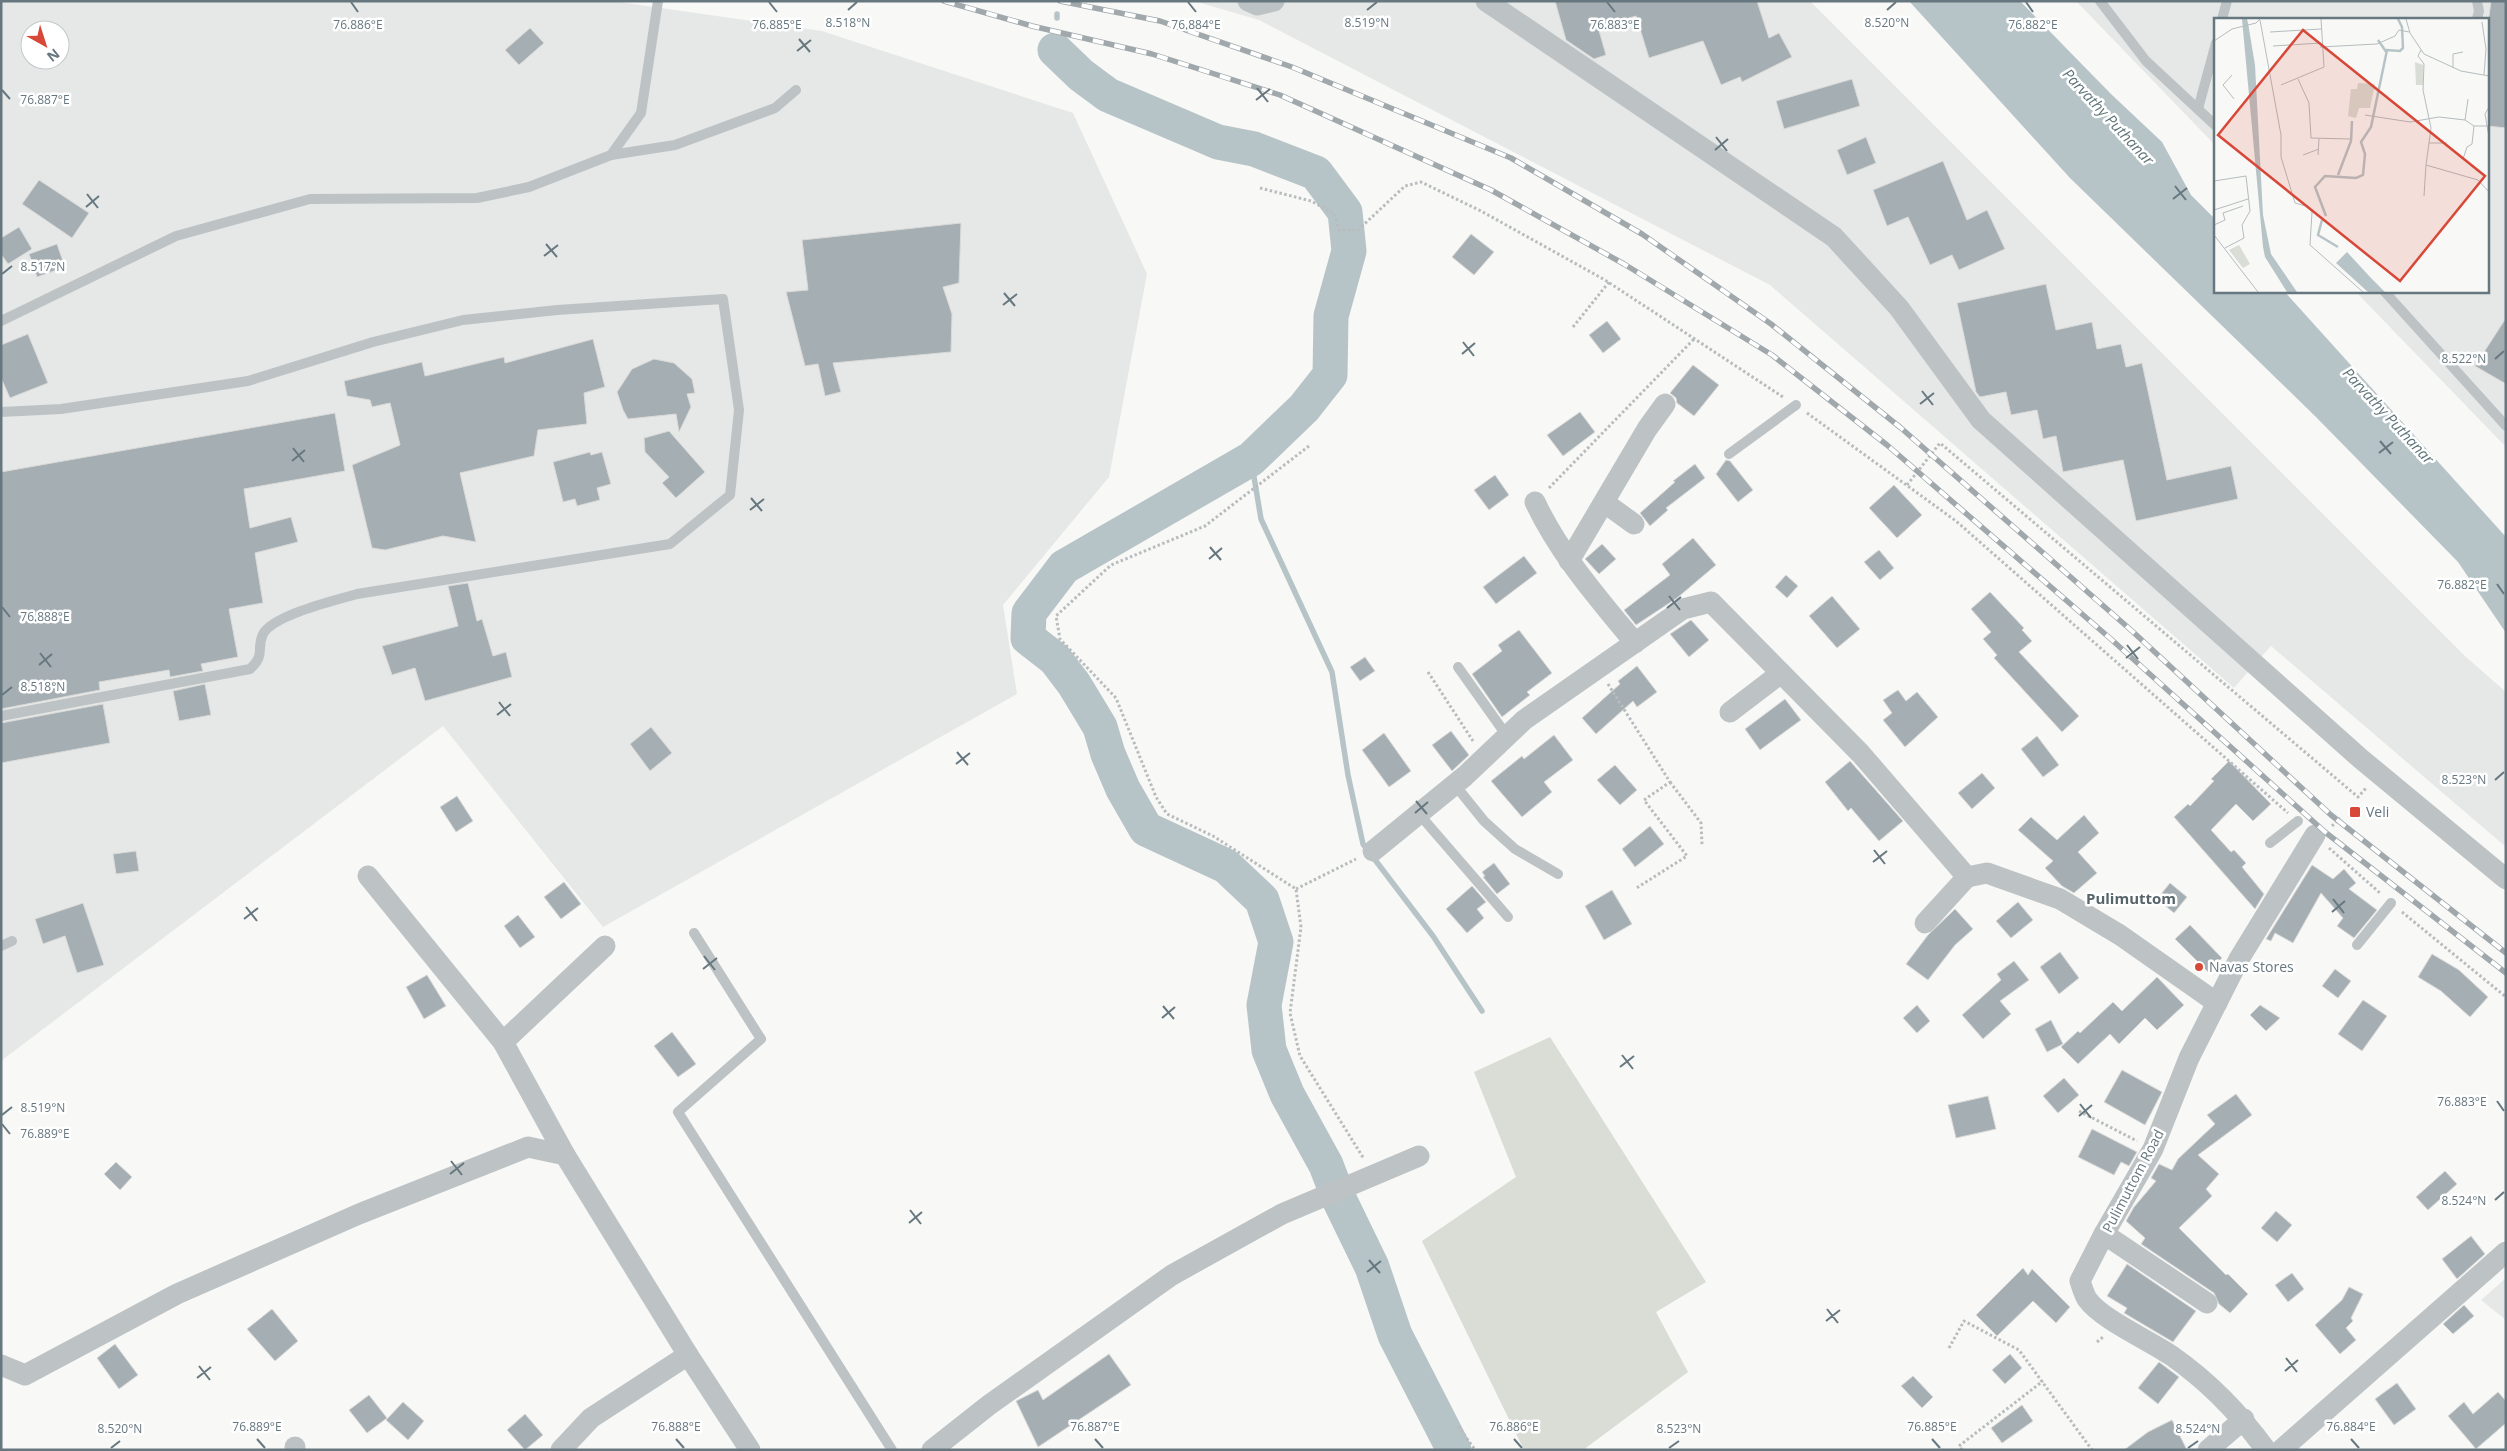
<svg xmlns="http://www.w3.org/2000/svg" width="2507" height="1451" font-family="'Open Sans',sans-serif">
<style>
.built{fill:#e6e8e7;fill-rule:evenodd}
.green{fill:#d9ddd5}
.water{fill:#b7c4c7}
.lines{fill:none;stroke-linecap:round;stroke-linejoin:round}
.stream{stroke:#b7c4c7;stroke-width:5.5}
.river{stroke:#b7c4c7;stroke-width:35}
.building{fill:#a5afb3;stroke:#dadad8}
.path{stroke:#b8bcbe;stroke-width:3;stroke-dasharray:2.5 2.5;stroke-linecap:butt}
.lane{stroke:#bdc3c5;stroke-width:10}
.street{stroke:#bdc3c5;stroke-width:21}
.rail-casing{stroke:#a0a8ac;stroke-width:5.5}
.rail{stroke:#fff;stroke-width:4;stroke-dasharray:11;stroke-linecap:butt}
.ticks{fill:none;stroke:#66777f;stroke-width:2}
.poi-dot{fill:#d74838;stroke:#fff;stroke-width:2}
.labels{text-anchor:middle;stroke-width:5;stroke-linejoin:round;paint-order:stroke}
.poi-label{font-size:14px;fill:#66777f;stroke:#fff;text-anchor:start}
.street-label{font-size:14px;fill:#66777f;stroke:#fff}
.water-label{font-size:15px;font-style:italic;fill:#607679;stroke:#fff}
.neighbourhood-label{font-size:15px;font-weight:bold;fill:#57646a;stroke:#fff}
.inset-river{fill:none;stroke:#b7c4c7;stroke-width:2.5}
.inset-road{fill:none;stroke:#b5bcbf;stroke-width:1}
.view{fill:#d74838;fill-opacity:0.15;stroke:#d74838;stroke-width:2.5}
.inset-edge{fill:none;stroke:#66777f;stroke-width:2.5}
.ticks-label{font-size:12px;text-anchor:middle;fill:#66777f;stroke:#fff;stroke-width:5;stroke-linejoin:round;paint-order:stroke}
</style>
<rect width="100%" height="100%" fill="#f8f8f6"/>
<!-- built -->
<g class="built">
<path d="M1 1H612L822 31 1073 113 1147 274 1109 477 1003 605 1017 694 603 927 443 726 1 1061ZM30 30H60V60H30Z"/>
<path d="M1194 1H1810L2466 657 2506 692V847L2271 646 2234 688 1770 285 1259 20Z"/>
<path d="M2076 1H2506V447L2355 291H2488V19H2216V146Z"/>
<path d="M2506 1278V1320L2481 1300Z"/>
</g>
<!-- green -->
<path class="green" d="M1550 1037 1706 1282 1656 1312 1688 1372 1583 1450H1524L1422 1241 1516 1177 1474 1072Z"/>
<!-- water -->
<path class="water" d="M1909 1H2020L2111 94 2162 142 2191 195 2216 220V291H2284L2506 537V633L2458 562 2316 417 2070 178Z"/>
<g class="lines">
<!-- stream -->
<g class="stream">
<path d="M1057 18V14"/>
<path d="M1055 50V45"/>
<path d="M1236 471 1251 459 1261 519 1332 672 1348 775 1363 844 1433 936 1482 1011"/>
</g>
<!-- river -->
<path class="river" d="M1055 50 1081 75 1108 95 1218 142 1254 149 1316 173 1345 212 1349 251 1331 316 1330 375 1304 408 1251 459 1064 567 1029 613 1028 638 1055 659 1074 684 1100 727 1108 754 1123 789 1146 829 1226 866 1262 900 1276 942 1264 1005 1269 1050 1287 1094 1326 1165 1339 1199 1372 1267 1395 1335 1454 1450"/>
</g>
<!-- building -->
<g class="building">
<path d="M1555 1H1757L1769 38 1779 33 1792 57 1742 82 1740 77 1721 85 1703 41 1649 58 1636 16 1598 27 1606 55 1594 59 1566 40Z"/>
<path d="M2491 1H2506V128L2488 126V24Z"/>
<path d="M530 28 544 43 519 65 505 50Z"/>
<path d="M1852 79 1860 106 1784 129 1776 101Z"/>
<path d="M1866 137 1876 163 1847 175 1837 150Z"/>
<path d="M1943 161 1967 220 1987 210 2005 249 1959 270 1952 255 1930 265 1908 217 1887 226 1873 190Z"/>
<path d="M39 180 89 213 72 238 22 204Z"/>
<path d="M961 223 959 283 943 287 952 314 951 352 833 363 841 392 825 396 818 364 805 366 786 292 808 290 802 240Z"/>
<path d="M19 227 32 249 8 264 1 254V238Z"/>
<path d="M1471 234 1494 252 1474 275 1452 257Z"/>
<path d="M57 244 65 267 37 277 29 254Z"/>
<path d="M2046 284 2056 330 2092 322 2097 349 2121 344 2126 367 2142 363 2167 480 2231 466 2238 499 2136 521 2123 460 2063 472 2056 436 2043 439 2037 410 2011 415 2006 392 1980 397 1976 392 1957 303Z"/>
<path d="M2506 318V384L2475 366Z"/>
<path d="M1607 321 1621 339 1603 353 1589 335Z"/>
<path d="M28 334 48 383 10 398 1 378V345Z"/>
<path d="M593 339 605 387 584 393 587 424 538 430 534 456 460 473 476 542 443 536 385 550 372 548 352 465 400 445 390 403 372 407 370 400 347 396 344 381 422 362 425 376 504 357 505 363Z"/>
<path d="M654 359 674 363 692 379 695 393 687 394 691 407 679 432 676 414 628 419 623 410 617 392 632 369Z"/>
<path d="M1693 365 1719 385 1694 416 1677 403 1676 398 1670 393Z"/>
<path d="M1580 412 1595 432 1563 456 1547 435Z"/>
<path d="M335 413 345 471 244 489 250 528 291 517 298 542 255 553 263 603 229 609 238 657 201 664 203 671 170 677 169 670 99 682 100 690 1 709V472Z"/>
<path d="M669 431 705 472 676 498 662 483 669 477 645 452 644 438Z"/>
<path d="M590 452 591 455 602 452 611 484 597 488 600 500 577 506 575 499 563 502 553 462Z"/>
<path d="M1726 460 1730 461 1753 490 1738 502 1716 474Z"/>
<path d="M1695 464 1705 478 1666 508 1668 510 1650 526 1640 513 1675 482 1673 481Z"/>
<path d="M1495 475 1509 495 1489 510 1474 490Z"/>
<path d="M1894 485 1922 515 1897 538 1869 508Z"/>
<path d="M1693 538 1716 565 1677 598 1636 625 1624 610 1670 575 1662 564Z"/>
<path d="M1602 544 1616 559 1599 574 1585 559Z"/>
<path d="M1879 550 1894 568 1880 580 1864 562Z"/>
<path d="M1524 556 1537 573 1496 604 1483 587Z"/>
<path d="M1786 575 1798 586 1787 598 1775 587Z"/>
<path d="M468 583 477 621 482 619 493 656 506 652 512 677 425 701 415 668 392 675 382 646 458 626 448 586Z"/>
<path d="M1990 592 2024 628 2022 630 2032 641 2019 652 2079 716 2062 732 1994 658 1997 655 1983 639 1991 632 1971 609Z"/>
<path d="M1832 596 1860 629 1837 648 1809 616Z"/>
<path d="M1691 620 1709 640 1689 657 1670 634Z"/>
<path d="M1519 630 1552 673 1527 692 1530 695 1502 717 1472 674 1502 651 1498 645Z"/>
<path d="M1365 657 1375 671 1360 681 1350 667Z"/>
<path d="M1637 666 1657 692 1637 707 1633 701 1596 734 1582 718 1620 684 1618 681Z"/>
<path d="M205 684 211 715 179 721 173 691Z"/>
<path d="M1898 690 1906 701 1917 692 1938 717 1905 747 1883 720 1892 713 1883 700Z"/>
<path d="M1785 699 1801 720 1760 750 1745 729Z"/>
<path d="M103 704 110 743 1 763V723Z"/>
<path d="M651 727 672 753 650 771 630 744Z"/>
<path d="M1451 731 1469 755 1452 771 1432 745Z"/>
<path d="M1384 733 1411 771 1389 787 1362 750Z"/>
<path d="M1554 735 1573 760 1544 782 1552 792 1522 817 1491 781 1522 756 1524 759Z"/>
<path d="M2037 736 2059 765 2043 777 2021 749Z"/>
<path d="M1850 761 1903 821 1879 841 1851 808 1848 811 1825 782Z"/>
<path d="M2229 761 2271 804 2253 821 2236 804 2211 830 2231 852 2234 850 2246 863 2242 867 2264 894 2255 909 2174 817 2188 804 2190 806 2214 781 2211 779Z"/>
<path d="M1615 765 1637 790 1620 805 1597 780Z"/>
<path d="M1982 773 1995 788 1972 809 1958 793Z"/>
<path d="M457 796 473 821 456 832 440 807Z"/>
<path d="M2084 815 2099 833 2078 852 2097 873 2074 893 2062 886 2045 868 2053 861 2018 830 2031 817 2057 840Z"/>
<path d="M1650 826 1664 844 1635 867 1622 849Z"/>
<path d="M136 851 139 871 116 874 113 854Z"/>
<path d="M1494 863 1510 884 1497 894 1483 877 1485 876 1482 872Z"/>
<path d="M2312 865 2333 879 2344 869 2356 883 2349 889 2377 910 2354 938 2337 926 2343 918 2321 893 2293 943 2275 933 2271 941 2266 939Z"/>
<path d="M564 882 581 904 561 919 544 897Z"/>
<path d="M2170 883 2187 897 2174 913 2157 899Z"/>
<path d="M1472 886 1486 902 1477 909 1484 918 1467 933 1446 909Z"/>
<path d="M1612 890 1632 924 1604 940 1585 906Z"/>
<path d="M2018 902 2033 920 2011 938 1996 921Z"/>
<path d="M83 903 104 965 77 973 65 936 43 944 35 919Z"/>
<path d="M1955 909 1973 929 1955 945 1928 980 1906 964 1928 935Z"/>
<path d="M518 915 535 937 520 948 504 926Z"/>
<path d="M2190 925 2222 958 2208 972 2175 939Z"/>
<path d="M2060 952 2079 978 2059 994 2040 967Z"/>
<path d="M2432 954 2459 970 2488 997 2470 1017 2441 991 2418 977Z"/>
<path d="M2014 961 2029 980 2000 1001 2011 1014 1983 1039 1962 1015 2001 980 1997 974Z"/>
<path d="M2335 969 2351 981 2338 998 2322 986Z"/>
<path d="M427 975 446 1006 424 1019 406 987Z"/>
<path d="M2157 977 2184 1005 2157 1030 2145 1018 2119 1044 2110 1034 2078 1064 2061 1047 2078 1031 2080 1033 2113 1002 2122 1011Z"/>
<path d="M2363 1000 2387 1016 2362 1051 2338 1034Z"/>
<path d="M1917 1005 1930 1021 1917 1033 1903 1018Z"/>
<path d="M2260 1005 2280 1018 2266 1031 2250 1015Z"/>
<path d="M2051 1020 2063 1044 2047 1052 2035 1029Z"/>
<path d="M672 1032 696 1064 678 1077 654 1046Z"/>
<path d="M2122 1070 2162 1092 2145 1125 2104 1102Z"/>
<path d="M2064 1078 2079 1095 2058 1113 2043 1096Z"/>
<path d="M2236 1094 2252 1115 2198 1155 2219 1174 2206 1189 2212 1196 2179 1228 2226 1275 2228 1274 2248 1294 2230 1313 2219 1304 2214 1293 2141 1244 2145 1238 2126 1221 2134 1207 2156 1181 2151 1178 2159 1164 2172 1170 2178 1159 2215 1124 2207 1115Z"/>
<path d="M1988 1096 1996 1129 1956 1138 1948 1105Z"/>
<path d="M2092 1129 2137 1152 2129 1166 2121 1162 2114 1175 2078 1157Z"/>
<path d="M116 1162 132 1177 120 1190 104 1174Z"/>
<path d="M2445 1171 2457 1184 2428 1210 2416 1197Z"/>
<path d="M2276 1211 2292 1225 2277 1242 2261 1228Z"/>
<path d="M2471 1236 2485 1254 2457 1279 2442 1259Z"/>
<path d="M2127 1264 2196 1311 2173 1342 2124 1313 2127 1308 2107 1296Z"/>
<path d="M2023 1268 2028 1275 2032 1269 2070 1307 2056 1323 2033 1301 1997 1336 1976 1315Z"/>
<path d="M2292 1273 2304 1289 2288 1302 2275 1285Z"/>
<path d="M2349 1287 2363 1294 2351 1318 2353 1321 2346 1328 2356 1340 2340 1354 2315 1325 2342 1300Z"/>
<path d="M2464 1305 2474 1316 2453 1334 2443 1324Z"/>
<path d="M272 1309 298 1341 275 1361 247 1329Z"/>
<path d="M115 1344 138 1375 119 1389 97 1358Z"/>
<path d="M1109 1354 1131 1385 1038 1447 1016 1401 1038 1390 1043 1400Z"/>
<path d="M2010 1354 2022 1368 2005 1384 1992 1370Z"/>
<path d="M2159 1362 2179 1377 2158 1404 2138 1388Z"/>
<path d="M1913 1376 1933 1397 1922 1408 1901 1386Z"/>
<path d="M2397 1383 2416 1409 2394 1425 2375 1399Z"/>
<path d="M2498 1392 2506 1401V1423L2476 1449 2448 1416 2464 1402 2473 1414Z"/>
<path d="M369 1395 387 1418 367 1433 349 1410Z"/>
<path d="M403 1402 424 1421 408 1440 386 1420Z"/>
<path d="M2022 1405 2033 1421 2002 1443 1991 1428Z"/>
<path d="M525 1414 543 1435 525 1450 507 1430Z"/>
<path d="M2172 1420 2187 1450H2124L2148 1432Z"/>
</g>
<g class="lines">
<!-- path -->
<g class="path">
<path d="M1260 188 1311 201 1334 213 1339 230H1358L1405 186 1421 182 1481 211 1605 280 1783 397"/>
<path d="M1573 327 1609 282"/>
<path d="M1807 413 1956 521 2288 813"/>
<path d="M1309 446 1205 526 1111 565 1056 616 1060 639 1116 698 1156 797 1167 814 1213 836 1296 889 1301 927 1290 1013 1300 1056 1364 1159"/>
<path d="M1907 485 1940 443 2358 797 2367 787"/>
<path d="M1549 488 1695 338"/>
<path d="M1428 672 1473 741"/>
<path d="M1608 684 1670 782 1644 800 1687 856 1635 889"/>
<path d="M1670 782 1701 823 1702 845"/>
<path d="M2332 826 2340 818"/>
<path d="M2329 848 2380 893"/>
<path d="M1296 889 1356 859"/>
<path d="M2402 912 2506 997"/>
<path d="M2079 1111 2137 1141"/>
<path d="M2097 1342 2103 1337"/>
<path d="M1949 1348 1964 1321 2019 1350 2092 1450"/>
<path d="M1458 1426 1475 1450"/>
<path d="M1962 1450 1959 1446 2043 1381"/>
</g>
<!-- lane -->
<g class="lane">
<path d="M2100 1 2146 61 2216 126"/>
<path d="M2222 19 2227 1"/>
<path d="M2477 19 2479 11 2477 1"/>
<path d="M2198 109 2216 43"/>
<path d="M611 155 675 145 775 108 796 90"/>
<path d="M2384 291 2506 426"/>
<path d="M1 321 176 236 310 199 477 198 529 187 611 155 641 113 658 1"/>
<path d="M1 412 61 409 248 381 373 342 463 320 557 310 723 299 739 410 730 495 670 544 357 594C336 600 273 615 263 634 256 649 266 654 250 669L1 716"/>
<path d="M1729 454 1796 405"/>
<path d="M1458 667 1507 736"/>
<path d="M1455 785 1484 821 1515 849 1558 874"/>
<path d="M1419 814 1508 917"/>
<path d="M2270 843 2298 821"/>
<path d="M694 933 761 1039 678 1112 892 1450"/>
<path d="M2357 945 2391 903"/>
<path d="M1 946 12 941"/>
</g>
<!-- street -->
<g class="street">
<path d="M1248 1 1257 5 1274 1"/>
<path d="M1486 1 1834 237 1899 308 1981 420 2361 759 2506 879"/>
<path d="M1535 502C1560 555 1598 598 1635 643"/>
<path d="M1605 503 1634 524"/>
<path d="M1569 561 1647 429 1665 404"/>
<path d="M1730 712 1781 673"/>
<path d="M1373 851 1465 776 1524 720 1683 609 1711 602 1861 754 1967 877 1987 873 2060 899 2120 935 2217 1003"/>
<path d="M368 876 503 1042 565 1155"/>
<path d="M1925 923 1967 877"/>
<path d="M503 1042 605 946"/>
<path d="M2104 1234 2207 1303"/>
<path d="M1 1365 25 1375 177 1294 359 1214 528 1147 565 1155 688 1355 750 1450"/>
<path d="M295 1450V1447"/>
<path d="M561 1450 591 1418 688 1355"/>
<path d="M932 1450 989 1405 1172 1275 1282 1214 1419 1156"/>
<path d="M2208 1450 2244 1419"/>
<path d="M2266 1450C2240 1414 2209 1382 2172 1356 2149 1340 2102 1320 2087 1299 2084 1294 2082 1287 2080 1281L2104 1234 2153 1149 2189 1058 2239 959 2315 835"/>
<path d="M2281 1450 2506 1252"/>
</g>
<!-- rail casing -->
<g class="rail-casing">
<g id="rail">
<path d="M944 1 1032 26 1152 54 1280 95 1491 190 1624 264 1772 355 1887 445 2112 640 2325 832 2506 973"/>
<path d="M1060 1 1160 21 1292 67 1511 158 1642 234 1771 324 1901 428 2132 631 2331 815 2506 953"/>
</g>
</g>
<!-- rail -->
<use href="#rail" class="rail"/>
</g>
<!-- ticks -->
<path class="ticks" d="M351 2 358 12M769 2 777 12M1188 2 1196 12M1607 2 1615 12M2026 2 2033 12M848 10 857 2M1367 10 1377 2M1887 10 1896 2M799 39 810 52M797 51 811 40M1257 88 1268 102M2 90 10 99M1256 100 1270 89M1716 137 1727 151M1715 150 1728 139M2175 186 2186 200M87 194 98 208M2173 199 2187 188M86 207 99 196M546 244 557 257M544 256 558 245M2 274 12 266M1004 293 1015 306M1003 305 1017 294M1463 342 1474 356M1462 354 1475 343M2495 359 2504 351M1922 391 1933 405M1920 404 1934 393M2380 441 2391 454M293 448 304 462M2379 453 2393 442M292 461 305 450M751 498 762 511M750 510 764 499M1210 547 1221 560M1209 559 1222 548M2497 584 2504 594M1669 596 1680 610M2 607 10 617M1667 608 1681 597M2127 645 2138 659M40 653 51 667M2126 658 2140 647M39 665 52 654M2 695 12 687M499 702 510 716M497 715 511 704M957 752 968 765M956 764 970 753M2495 780 2504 772M1416 801 1427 814M1415 813 1428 802M1874 850 1885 864M1873 862 1887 851M2333 899 2344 913M246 907 257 921M2332 912 2345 901M244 919 258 908M704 956 715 970M703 969 717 958M1163 1006 1174 1019M1162 1018 1175 1007M1622 1055 1633 1069M1620 1067 1634 1056M2497 1101 2504 1111M2080 1104 2091 1118M2 1115 12 1107M2079 1116 2092 1105M2 1124 10 1134M451 1161 462 1175M450 1174 464 1163M2495 1200 2504 1192M910 1210 921 1224M909 1223 922 1212M1369 1260 1380 1273M1367 1272 1381 1261M1827 1309 1838 1323M1826 1321 1840 1310M2286 1358 2297 1372M199 1366 210 1380M2285 1371 2298 1360M197 1378 211 1367M257 1439 265 1448M676 1439 684 1448M1095 1439 1103 1448M1514 1439 1522 1448M1932 1439 1940 1448M2351 1439 2359 1448M111 1448 120 1441M1669 1448 1679 1441M2188 1448 2198 1441"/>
<!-- markers -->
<g class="poi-dot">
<rect x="2349" y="806" width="12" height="12" rx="2.5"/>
<circle cx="2199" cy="967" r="5"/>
</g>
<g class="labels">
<!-- poi labels -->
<g class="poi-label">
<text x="2366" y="817">Veli</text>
<text x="2209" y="972">Navas Stores</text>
</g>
<!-- street labels -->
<g class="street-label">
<text transform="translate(2133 1181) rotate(-62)" y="5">Pulimuttom Road</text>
</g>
<!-- water labels -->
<g class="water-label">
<text transform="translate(2108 117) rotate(47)" y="5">Parvathy Puthanar</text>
<text transform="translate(2388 416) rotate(47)" y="5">Parvathy Puthanar</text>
</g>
<!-- neighbourhood labels -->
<g class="neighbourhood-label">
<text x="2131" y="904">Pulimuttom</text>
</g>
</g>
<!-- overview -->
<g transform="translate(2214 18)">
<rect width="275" height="275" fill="#f8f8f6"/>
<path d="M201 44 209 47V67H202ZM144 65 161 66 156 90H145L142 100 134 98 137 71H143ZM25 227 36 246 29 250 15 232Z" fill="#d9ddd5"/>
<path d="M28 1H33L34 5 41 47 49 197 57 236 83 274H73L51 239 49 229ZM133 234 157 260 171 274H154L122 245Z" fill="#b7c4c7"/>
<path class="inset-river" d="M164 22 173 35M124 157 137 123 138 103M112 198 101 169 111 158 142 160 149 157 151 136 147 124 157 109 173 32 186 33 189 30 188 9 184 1M108 202 104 217 124 229"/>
<path class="inset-road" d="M192 1 196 15 210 36 247 53 275 58M46 2 67 117V139L81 185 95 189 98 194 96 227 149 274M268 4 272 31 270 57M56 14 107 11M0 23 18 11 42 5 46 1M59 28 107 25M106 29 163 26 181 18 185 12 195 14M207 32 204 38 210 46 209 72 217 110 212 147 264 162 275 174M239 50V36L249 34M18 57 9 67 20 81M84 61 95 85 97 120 136 121M67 67 110 49 107 1M275 89 271 96 275 119M151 97 196 104 225 99 251 102 260 108H275M251 102 254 81M215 125H233M89 137 105 131M104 137 105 121M249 141 253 129 258 126 260 108M0 163 32 158 36 193 28 207 30 220 11 230M210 178 212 147M0 192 34 181M0 207 11 202 9 195 29 188M0 217 44 274"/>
<path class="view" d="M89 12 271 158 186 263 4 117Z"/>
<rect width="275" height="275" class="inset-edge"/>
</g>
<g class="ticks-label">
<text x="848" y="27">8.518°N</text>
<text x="1887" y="27">8.520°N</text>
<text x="1367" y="27">8.519°N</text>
<text x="358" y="29">76.886°E</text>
<text x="777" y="29">76.885°E</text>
<text x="1196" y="29">76.884°E</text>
<text x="1615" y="29">76.883°E</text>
<text x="2033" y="29">76.882°E</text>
<text x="45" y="104">76.887°E</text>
<text x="43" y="271">8.517°N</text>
<text x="2464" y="363">8.522°N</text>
<text x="2462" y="589">76.882°E</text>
<text x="45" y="621">76.888°E</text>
<text x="43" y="691">8.518°N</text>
<text x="2464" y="784">8.523°N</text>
<text x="2462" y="1106">76.883°E</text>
<text x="43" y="1112">8.519°N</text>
<text x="45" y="1138">76.889°E</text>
<text x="2464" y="1205">8.524°N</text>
<text x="257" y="1431">76.889°E</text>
<text x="676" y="1431">76.888°E</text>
<text x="1095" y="1431">76.887°E</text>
<text x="1514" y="1431">76.886°E</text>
<text x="1932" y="1431">76.885°E</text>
<text x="2351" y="1431">76.884°E</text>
<text x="120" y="1433">8.520°N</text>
<text x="1679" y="1433">8.523°N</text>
<text x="2198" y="1433">8.524°N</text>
</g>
<!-- border -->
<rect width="2507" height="1451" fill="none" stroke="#66777f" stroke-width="5"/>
<!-- north arrow -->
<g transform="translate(45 45) rotate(141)"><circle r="24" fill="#ffffff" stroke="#c2c9cc"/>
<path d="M0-4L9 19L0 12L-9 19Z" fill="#d74838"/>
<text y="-8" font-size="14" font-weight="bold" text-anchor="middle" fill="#66777f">N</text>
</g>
</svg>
